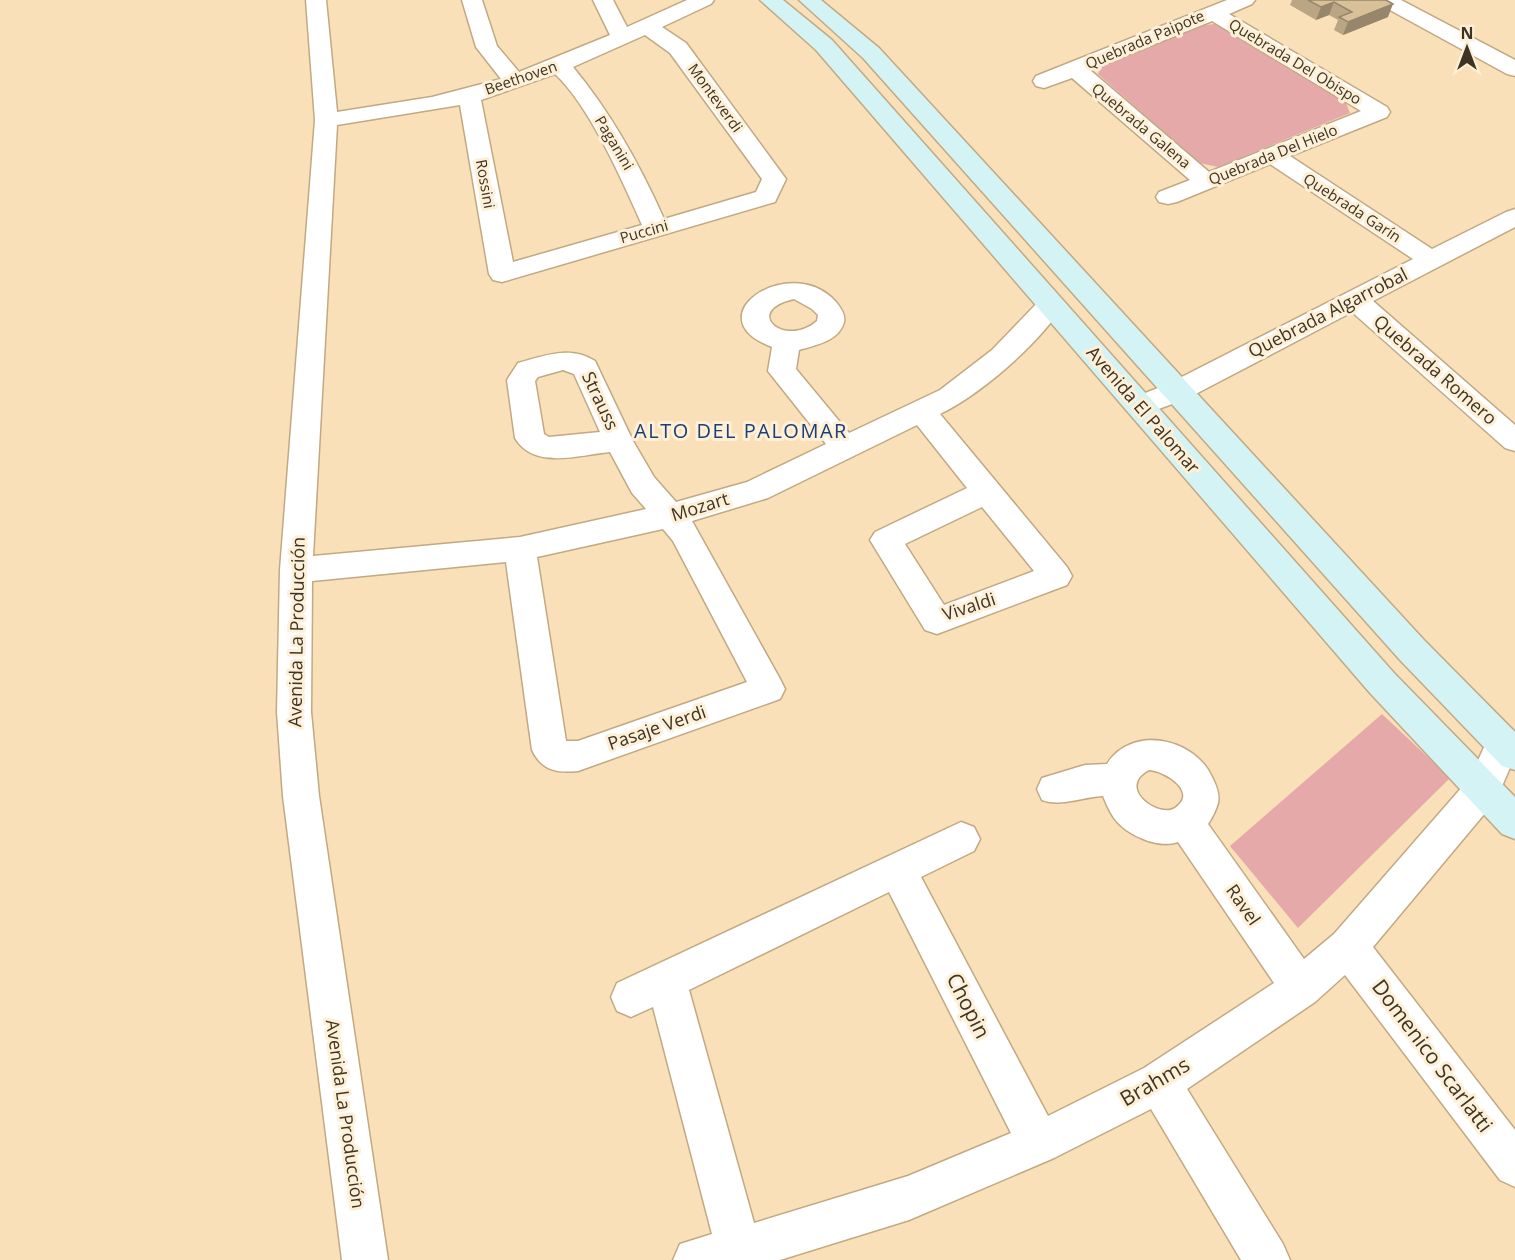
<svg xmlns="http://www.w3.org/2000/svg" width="1515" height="1260" font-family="'Open Sans',sans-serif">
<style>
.green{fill:#e6a9a9}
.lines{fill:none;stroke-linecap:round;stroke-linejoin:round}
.street-casing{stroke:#c1a983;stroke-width:3}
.secondary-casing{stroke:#c1a983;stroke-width:3}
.street{fill:#fff;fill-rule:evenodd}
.secondary{fill:#d3f3f4;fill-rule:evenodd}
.wall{fill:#baa584}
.shaded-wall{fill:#97866b}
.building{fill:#d8c099;stroke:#97866b;stroke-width:1.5}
.labels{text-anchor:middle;stroke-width:6;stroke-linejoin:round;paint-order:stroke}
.far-street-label{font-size:15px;fill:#3d3424;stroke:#feefd7}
.street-label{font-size:18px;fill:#3d3424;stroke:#feefd7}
.neighbourhood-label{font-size:20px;letter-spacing:1.5px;fill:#1d3f74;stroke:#feefd7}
.near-street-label{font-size:21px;fill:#3d3424;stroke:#feefd7}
</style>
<rect width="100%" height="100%" fill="#f9e0b8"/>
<!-- green -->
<g class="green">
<path d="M1215 24 1346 103 1350 113 1218 167 1199 163 1098 74 1101 66 1195 26Z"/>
<path d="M1382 714 1450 778 1298 928 1230 846Z"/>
</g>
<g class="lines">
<!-- street casing -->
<g class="street-casing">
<g id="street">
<path d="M306 0H326L337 112 432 97 501 79 476 47 462 0H482L497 46 519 72 610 35 593 0H613L627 27 687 0H714L711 4 662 27 686 43 786 179 775 202 502 282 493 280 489 274 460 105 337 125 313 556 520 537 646 509 632 493 610 452C579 455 534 470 515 438L507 380 518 363C544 356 570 345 595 361L633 441 654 477 676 502 747 482 826 444 768 371 772 347C692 317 791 251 836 302 840 307 846 315 844 322 839 341 816 345 799 350L796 369 849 433 940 390 992 350 1042 298 1051 295 1060 298 1064 304C1039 344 981 394 940 414L1067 567 1072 576 1067 585 937 634 925 630 870 540 875 532 967 488 917 425 768 498 692 521 780 679 785 689 780 699 578 771C557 773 542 771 532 750L506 562 312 581 311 712 319 796 388 1260H342L283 796 277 712 280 570 315 120ZM645 35 670 53 762 179 756 192 664 219C640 165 611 113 573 67ZM555 74C589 105 623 182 642 225L513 262 481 100ZM794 299 812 309 818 315 817 321C785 349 741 311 794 299ZM563 370 574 374 600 432 549 437 544 434 535 381 538 377ZM982 507 1034 571 944 605 905 544ZM663 529 673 541 747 682 578 741H566L537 557Z"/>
<path d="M1227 0H1255L1252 4 1229 14 1387 107 1390 112 1387 117 1290 156 1432 249 1506 212 1515 209V227L1373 301 1515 425V451L1505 448 1352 312 1188 398 1140 416 1130 413 1126 406 1130 399 1168 384 1413 259 1270 164 1177 202 1168 204 1159 202 1156 197 1159 192 1190 180 1072 78 1044 88 1036 86 1033 81 1036 76ZM1212 21 1361 111 1209 172 1090 70Z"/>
<path d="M1376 0H1401L1515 60V76L1507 74 1379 4Z"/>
<path d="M1503 728 1515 732V756L1496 800 1373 947 1515 1130V1187L1500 1180 1345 975 1315 1002 1187 1089 1283 1244 1290 1260H1241L1151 1109 1054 1158 909 1220 780 1260H673L680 1244 712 1234 653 1007 631 1017 617 1011 611 997 617 983 961 822 974 827 980 839 974 851 921 877 1048 1116 1144 1068 1274 983 1178 842C1158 849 1126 835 1114 818 1109 811 1106 803 1103 796 1082 797 1062 807 1042 800L1037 789 1042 778 1085 765 1107 764C1131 725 1194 737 1212 777 1216 785 1220 794 1218 803 1216 810 1212 818 1208 824L1304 959 1334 934 1470 778 1491 732ZM1149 770C1165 771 1199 792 1175 808 1159 819 1115 788 1149 770ZM889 892 1011 1133 908 1176 754 1223 689 990Z"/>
</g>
</g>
<!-- secondary casing -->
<g class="secondary-casing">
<g id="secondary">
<path d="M760 0H783L832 40 1394 673 1515 797V839L1502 834 1370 693 816 50Z"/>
<path d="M799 0H821L879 48 1424 640 1515 732V770L1502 766 1400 660 863 58Z"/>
</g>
</g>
<!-- street -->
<use href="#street" class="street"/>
<!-- secondary -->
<use href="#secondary" class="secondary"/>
</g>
<!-- wall -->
<path class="wall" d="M1292 0H1386L1388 17 1343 35 1334 30 1338 20 1329 15 1316 20 1290 5Z"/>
<!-- shaded-wall -->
<g class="shaded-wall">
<path d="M1334 2 1329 15 1316 20 1321 7Z"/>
<path d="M1393 4 1388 17 1343 35 1348 22Z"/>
</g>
<!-- building -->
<path class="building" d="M1308 0H1386L1393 4 1348 22 1339 17 1352 12 1334 2 1321 7Z"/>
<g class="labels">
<!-- far-street labels -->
<g class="far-street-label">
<text transform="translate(1145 40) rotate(-23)" y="5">Quebrada Paipote</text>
<text transform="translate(1295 62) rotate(31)" y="5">Quebrada Del Obispo</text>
<text transform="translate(521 78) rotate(-19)" y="5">Beethoven</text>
<text transform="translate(715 98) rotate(54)" y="5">Monteverdi</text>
<text transform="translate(1141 126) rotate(40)" y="5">Quebrada Galena</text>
<text transform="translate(614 143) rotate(59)" y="5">Paganini</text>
<text transform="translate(1273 155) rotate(-22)" y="5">Quebrada Del Hielo</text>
<text transform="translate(485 184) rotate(80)" y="5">Rossini</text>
<text transform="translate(1352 208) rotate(33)" y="5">Quebrada Garín</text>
<text transform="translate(644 232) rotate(-16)" y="5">Puccini</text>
</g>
<!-- street labels -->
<g class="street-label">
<text transform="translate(1328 313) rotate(-27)" y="6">Quebrada Algarrobal</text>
<text transform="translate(1435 370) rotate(41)" y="6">Quebrada Romero</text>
<text transform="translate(600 401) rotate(65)" y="6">Strauss</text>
<text transform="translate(1143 410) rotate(49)" y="6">Avenida El Palomar</text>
<text transform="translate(700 507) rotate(-17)" y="6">Mozart</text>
<text transform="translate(969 607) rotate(-18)" y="6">Vivaldi</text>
<text transform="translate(297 632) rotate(-89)" y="6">Avenida La Producción</text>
<text transform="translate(657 728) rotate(-19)" y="6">Pasaje Verdi</text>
<text transform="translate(1243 905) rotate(55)" y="6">Ravel</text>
<text transform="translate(345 1114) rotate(82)" y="6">Avenida La Producción</text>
</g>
<!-- neighbourhood labels -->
<g class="neighbourhood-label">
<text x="741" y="438">ALTO DEL PALOMAR</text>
</g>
<!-- near-street labels -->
<g class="near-street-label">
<text transform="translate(968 1006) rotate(63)" y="7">Chopin</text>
<text transform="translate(1432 1056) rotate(53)" y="7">Domenico Scarlatti</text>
<text transform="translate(1155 1082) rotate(-30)" y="7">Brahms</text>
</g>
</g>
<!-- north arrow -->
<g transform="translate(1467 48)" stroke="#feefd7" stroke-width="4.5" paint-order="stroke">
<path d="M0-4.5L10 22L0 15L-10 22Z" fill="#3d3424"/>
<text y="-9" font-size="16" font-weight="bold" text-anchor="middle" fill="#3d3424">N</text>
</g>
</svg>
